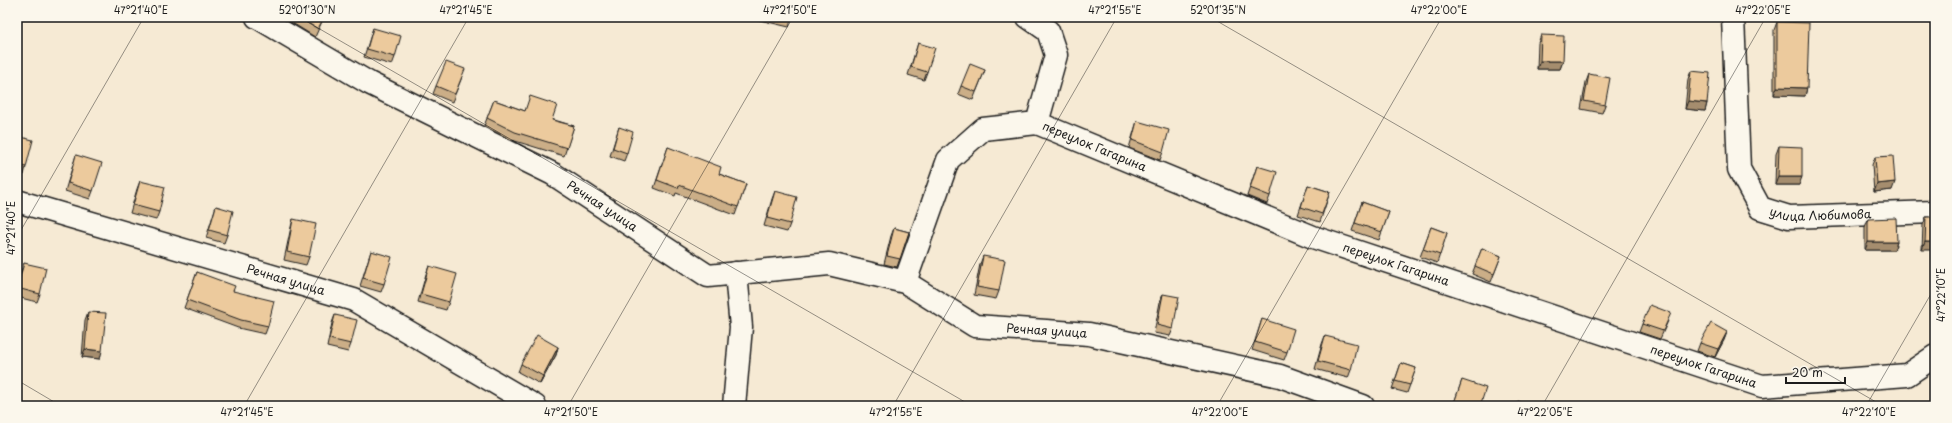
<svg xmlns="http://www.w3.org/2000/svg" width="1952" height="423" font-family="'Playpen Sans',sans-serif">
<style>
.lines{fill:none;stroke-linecap:round;stroke-linejoin:round}
.minor-casing{stroke:#1c1c1c;stroke-width:25}
.minor{stroke:#fbf7ec;stroke-width:22}
.wall{fill:#cbae87;stroke:#1c1c1c}
.shaded-wall{fill:#a58d6e;stroke:#1c1c1c}
.building{fill:#ecca9d;stroke:#1c1c1c}
.ticks{fill:none;stroke:#1c1c1c;stroke-width:1;stroke-opacity:0.45}
.labels{text-anchor:middle;stroke-width:3;stroke-linejoin:round;paint-order:stroke}
.street-label{font-size:12px;fill:#1c1c1c;stroke:#fbf7ec}
.neatline{fill:none;stroke:#1c1c1c;stroke-width:1.5}
.ticks-label{font-size:10px;text-anchor:middle;fill:#1c1c1c}
</style>
<rect width="100%" height="100%" fill="#f6ead4"/>
<filter id="ink" filterUnits="userSpaceOnUse"><feTurbulence type="fractalNoise" baseFrequency=".025" numOctaves="2"/><feDisplacementMap in="SourceGraphic" scale="8" xChannelSelector="R" yChannelSelector="G"/><feConvolveMatrix kernelMatrix="1 2 1 2 8 2 1 2 1" color-interpolation-filters="sRGB"/></filter>
<g filter="url(#ink)">
<g class="lines">
<!-- minor casing -->
<g class="minor-casing">
<g id="minor">
<path id="s1" d="M257 17 369 83 553 174 708 276 829 264 905 282 975 326 1089 334 1280 376 1363 406"/>
<path id="s2" d="M1733 17 1739 169 1760 208 1789 217 1935 212"/>
<path id="s3" d="M1037 123 1313 237 1762 386 1907 375 1935 356"/>
<path id="s4" d="M17 201 354 300 535 406"/>
<path d="M905 282 948 160 983 129 1037 123 1056 55 1048 31 1028 17"/>
<path d="M734 406 741 327 736 273"/>
</g>
</g>
<!-- minor -->
<use href="#minor" class="minor"/>
</g>
<!-- wall -->
<g class="wall">
<path d="M291 17H324L315 37 289 21Z"/>
<path d="M747 17H792L789 27Z"/>
<path d="M1777 22 1807 88 1805 96 1774 95V30Z"/>
<path d="M373 28 395 57 392 65 364 57Z"/>
<path d="M1541 35 1563 61 1560 69H1537L1538 43Z"/>
<path d="M918 43 927 72 924 80 908 75Z"/>
<path d="M985 70 973 100 958 94 961 86Z"/>
<path d="M1691 71 1707 103 1705 111 1685 109 1688 79Z"/>
<path d="M1589 74 1605 105 1602 113 1581 109 1586 82Z"/>
<path d="M462 77 452 102 433 94 436 86Z"/>
<path d="M494 100 525 111 574 126 564 156 512 140 484 126Z"/>
<path d="M1137 121 1163 152 1160 160 1129 148Z"/>
<path d="M619 127 627 153 624 161 610 156Z"/>
<path d="M17 136 26 167 24 175 17 174Z"/>
<path d="M1779 146 1799 185H1775L1776 154Z"/>
<path d="M668 147 719 174 746 184 735 215 676 193 675 196 654 188Z"/>
<path d="M76 155 93 191 90 199 65 191Z"/>
<path d="M1875 157 1892 190 1874 192 1872 165Z"/>
<path d="M1257 166 1270 196 1267 204 1247 196Z"/>
<path d="M140 181 159 212 156 220 130 213 137 189Z"/>
<path d="M1308 185 1330 192 1320 222 1298 215Z"/>
<path d="M775 191 790 224 787 232 764 226 772 199Z"/>
<path d="M1362 202 1389 212 1379 240 1352 231Z"/>
<path d="M216 206 227 235 224 243 206 238Z"/>
<path d="M1926 217H1935L1922 250 1923 225Z"/>
<path d="M293 219 309 257 306 265 284 260 291 227Z"/>
<path d="M1868 219 1897 242 1894 250H1865V227Z"/>
<path d="M1431 227 1447 233 1437 263 1420 257Z"/>
<path d="M894 228 909 232 897 267 884 264 891 236Z"/>
<path d="M1482 248 1501 256 1491 282 1472 274Z"/>
<path d="M371 251 384 284 381 292 360 286Z"/>
<path d="M983 256 999 291 996 299 974 295 980 264Z"/>
<path d="M24 263 40 294 37 302 17 297V286L21 271Z"/>
<path d="M429 266 449 302 446 310 418 302 426 274Z"/>
<path d="M197 272 233 291 268 326 265 334 238 328 184 308Z"/>
<path d="M1163 294 1173 329 1170 336 1154 333 1160 302Z"/>
<path d="M88 312 100 359 82 357 85 320Z"/>
<path d="M335 315 351 344 348 352 327 347 332 323Z"/>
<path d="M1262 319 1287 352 1284 360 1252 350Z"/>
<path d="M1668 321 1660 339 1639 332 1642 324Z"/>
<path d="M1727 332 1724 340 1715 357 1697 351 1700 343Z"/>
<path d="M1325 336 1351 370 1348 378 1315 369 1322 344Z"/>
<path d="M558 347 556 355 540 384 518 372 521 364Z"/>
<path d="M1401 363 1416 368 1407 393 1392 389Z"/>
<path d="M1462 380 1480 406H1453Z"/>
</g>
<!-- shaded-wall -->
<g class="shaded-wall">
<path d="M1540 61H1563L1560 69H1537Z"/>
<path d="M1777 87 1807 88 1805 96 1774 95Z"/>
<path d="M1688 101 1707 103 1705 111 1685 109Z"/>
<path d="M1778 177H1802L1799 185H1775Z"/>
<path d="M1895 182 1892 190 1874 192 1877 184Z"/>
<path d="M1868 242H1897L1894 250H1865Z"/>
<path d="M1925 242H1935V250H1922Z"/>
<path d="M1727 332 1724 340 1715 357 1718 349Z"/>
<path d="M558 347 556 355 540 384 543 376Z"/>
<path d="M85 349 102 351 100 359 82 357Z"/>
</g>
<!-- building -->
<g class="building">
<path d="M298 17H324L318 29Z"/>
<path d="M784 17H792V19Z"/>
<path d="M1777 22 1809 23 1807 88 1777 87Z"/>
<path d="M373 28 401 36 395 57 367 49Z"/>
<path d="M1541 35 1564 36 1563 61H1540Z"/>
<path d="M918 43 935 48 927 72 911 67Z"/>
<path d="M446 62 465 69 455 94 436 86Z"/>
<path d="M970 64 985 70 976 92 961 86Z"/>
<path d="M1691 71 1710 73 1707 103 1688 101Z"/>
<path d="M1589 74 1610 78 1605 105 1584 101Z"/>
<path d="M530 96 557 105 552 120 574 126 567 148 515 132 487 118 494 100 525 111Z"/>
<path d="M1137 121 1169 130 1163 152 1132 140Z"/>
<path d="M619 127 633 132 627 153 613 148Z"/>
<path d="M17 136 33 140 26 167 17 165Z"/>
<path d="M1779 146 1802 147V177H1778Z"/>
<path d="M668 147 721 167 719 174 746 184 738 207 679 185 678 188 657 180Z"/>
<path d="M76 155 102 163 93 191 68 183Z"/>
<path d="M1893 156 1895 182 1877 184 1875 157Z"/>
<path d="M1257 166 1277 172 1270 196 1250 188Z"/>
<path d="M140 181 165 187 159 212 133 205Z"/>
<path d="M1308 185 1330 192 1322 214 1301 207Z"/>
<path d="M775 191 797 197 790 224 767 218Z"/>
<path d="M1362 202 1389 212 1382 232 1355 223Z"/>
<path d="M216 206 233 211 227 235 209 230Z"/>
<path d="M1926 217H1935V242H1925Z"/>
<path d="M1896 218 1897 242H1868V219Z"/>
<path d="M293 219 316 224 309 257 287 252Z"/>
<path d="M1431 227 1447 233 1440 255 1423 249Z"/>
<path d="M894 228 909 232 900 259 887 256Z"/>
<path d="M1482 248 1501 256 1494 274 1475 266Z"/>
<path d="M371 251 392 257 384 284 363 278Z"/>
<path d="M983 256 1005 260 999 291 977 287Z"/>
<path d="M24 263 46 268 40 294 17 288Z"/>
<path d="M429 266 457 274 449 302 421 294Z"/>
<path d="M197 272 235 286 233 291 274 301 268 326 241 320 187 300Z"/>
<path d="M1163 294 1179 297 1173 329 1157 325Z"/>
<path d="M1650 305 1671 313 1663 331 1642 324Z"/>
<path d="M88 312 106 313 102 351 85 349Z"/>
<path d="M335 315 357 320 351 344 329 339Z"/>
<path d="M1262 319 1294 329 1287 352 1255 342Z"/>
<path d="M1711 323 1727 332 1718 349 1700 343Z"/>
<path d="M537 335 558 347 543 376 521 364Z"/>
<path d="M1325 336 1357 344 1351 370 1318 361Z"/>
<path d="M1401 363 1416 368 1410 385 1395 381Z"/>
<path d="M1462 380 1486 388 1480 406H1464L1454 403Z"/>
<path d="M1518 401 1529 406H1515Z"/>
</g>
</g>
<!-- ticks -->
<path class="ticks" d="M299 17 972 406M1210 17 1883 406M17 237 144 17M17 380 61 406M244 406 469 17M568 406 793 17M893 406 1117 17M1217 406 1442 17M1542 406 1766 17M1866 406 1935 287"/>
<g class="labels">
<!-- street labels -->
<g class="street-label">
<text dy="4" stroke="none"><textPath href="#s3" startOffset="62">переулок Гагарина</textPath></text>
<text dy="4" stroke="none"><textPath href="#s1" startOffset="394">Речная улица</textPath></text>
<text dy="4" stroke="none"><textPath href="#s2" startOffset="258">улица Любимова</textPath></text>
<text dy="4" stroke="none"><textPath href="#s3" startOffset="386">переулок Гагарина</textPath></text>
<text dy="4" stroke="none"><textPath href="#s4" startOffset="280">Речная улица</textPath></text>
<text dy="4" stroke="none"><textPath href="#s1" startOffset="875">Речная улица</textPath></text>
<text dy="4" stroke="none"><textPath href="#s3" startOffset="710">переулок Гагарина</textPath></text>
</g>
</g>
<!-- margin -->
<rect width="1952" height="423" fill="none" stroke="#fbf7ec" stroke-width="44"/>
<!-- scale -->
<path d="M1786 377v6h59v-6" fill="none" stroke="#1c1c1c" stroke-width="2"/>
<text x="1792" y="377" font-size="12" fill="#1c1c1c" stroke="#fbf7ec" stroke-width="3" paint-order="stroke">20 m</text>
<rect x="22" y="22" width="1908" height="379" class="neatline"/>
<g class="ticks-label">
<text x="141" y="14">47°21'40"E</text>
<text x="307" y="14">52°01'30"N</text>
<text x="466" y="14">47°21'45"E</text>
<text x="790" y="14">47°21'50"E</text>
<text x="1115" y="14">47°21'55"E</text>
<text x="1218" y="14">52°01'35"N</text>
<text x="1439" y="14">47°22'00"E</text>
<text x="1763" y="14">47°22'05"E</text>
<text transform="translate(11 228) rotate(-90)" y="4">47°21'40"E</text>
<text transform="translate(1941 295) rotate(-90)" y="4">47°22'10"E</text>
<text x="247" y="416">47°21'45"E</text>
<text x="571" y="416">47°21'50"E</text>
<text x="896" y="416">47°21'55"E</text>
<text x="1220" y="416">47°22'00"E</text>
<text x="1545" y="416">47°22'05"E</text>
<text x="1869" y="416">47°22'10"E</text>
</g>
</svg>
